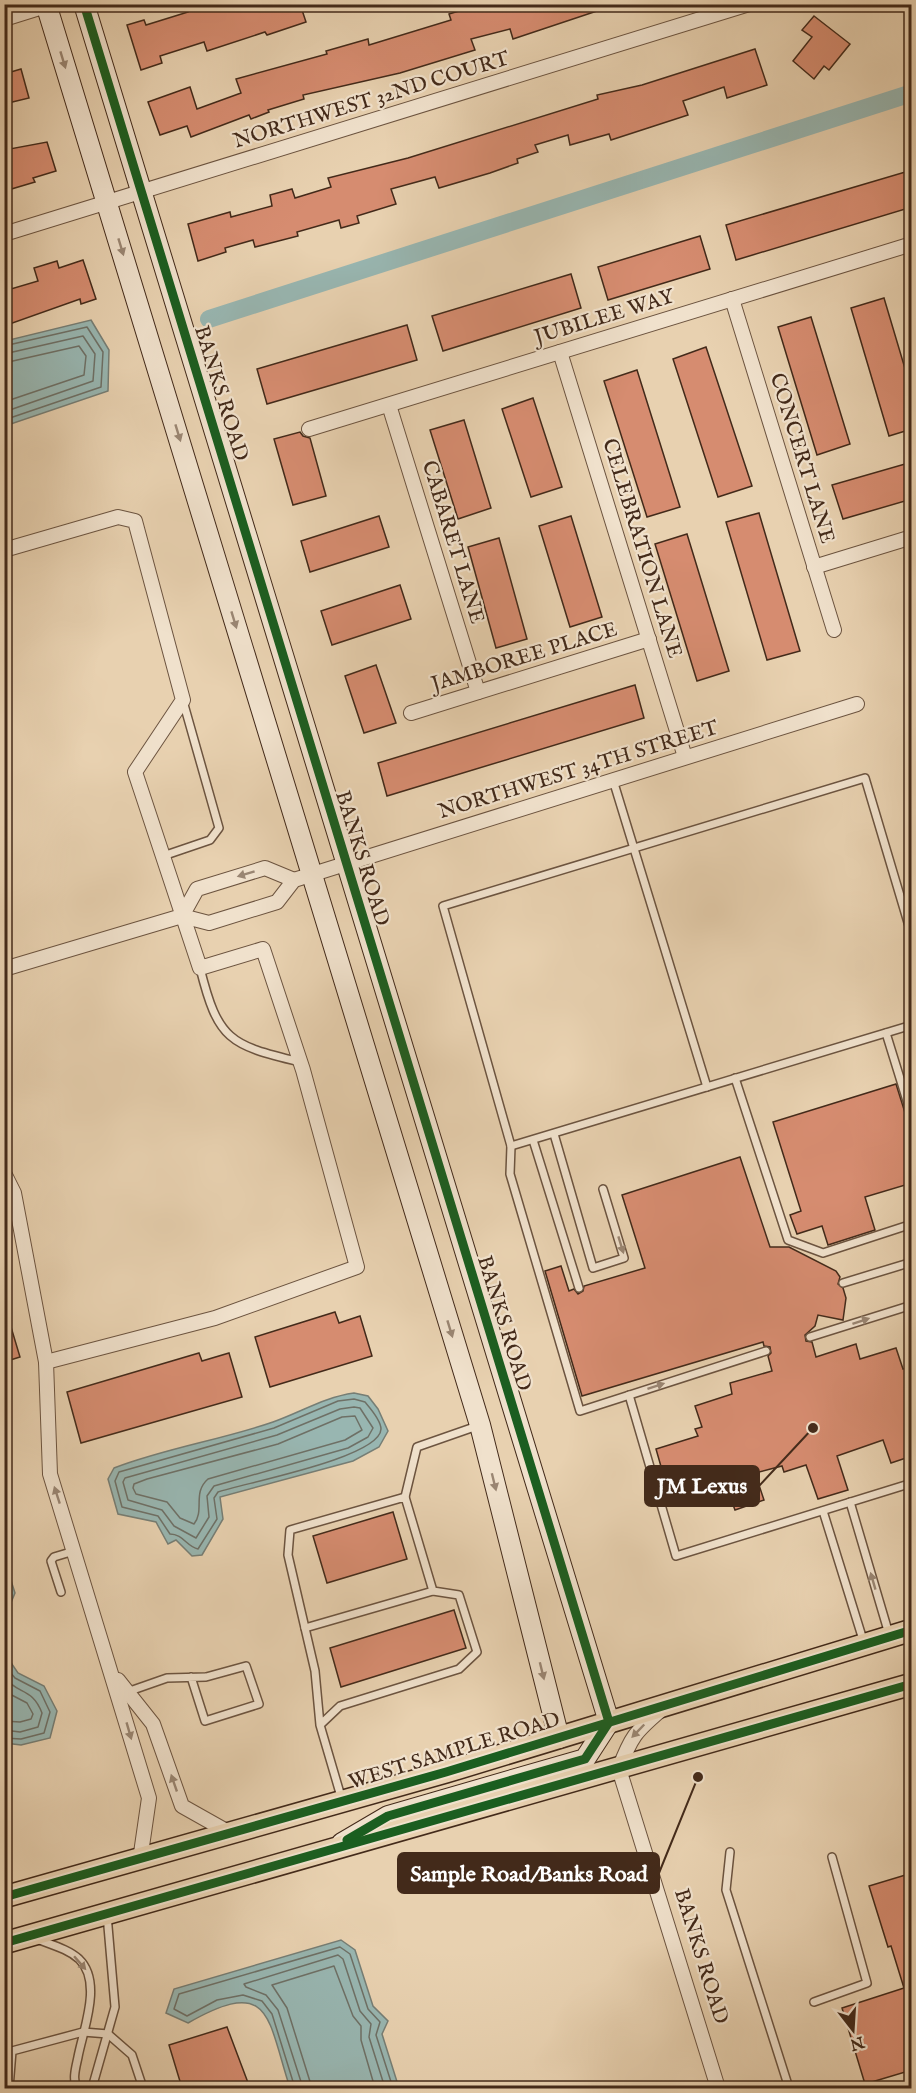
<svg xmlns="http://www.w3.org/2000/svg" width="916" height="2093" font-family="'IM FELL English',serif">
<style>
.water{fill:#98b6b1;stroke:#767e75;stroke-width:1.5}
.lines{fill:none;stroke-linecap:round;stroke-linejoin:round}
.shore{stroke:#6e7066;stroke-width:1.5}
.canal{stroke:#98b6b1;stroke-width:18}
.building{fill:#d68c70;stroke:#432a1a;stroke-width:1.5}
.lane-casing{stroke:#6c5440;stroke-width:10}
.street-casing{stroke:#6c5440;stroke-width:16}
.secondary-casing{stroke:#432a1a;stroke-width:22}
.primary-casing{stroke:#432a1a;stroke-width:24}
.lane{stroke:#f0e1cc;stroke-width:7}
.street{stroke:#f0e1cc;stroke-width:14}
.secondary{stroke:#f0e1cc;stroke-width:20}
.primary{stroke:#e8d1b0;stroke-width:21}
.cycleway-casing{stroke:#f0e1cc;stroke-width:13}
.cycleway{stroke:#1b5e20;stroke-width:9}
.oneway{fill:#9a8673}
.labels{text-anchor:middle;stroke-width:4.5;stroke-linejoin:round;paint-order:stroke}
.street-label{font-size:21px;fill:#432a1a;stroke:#f0e1cc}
.leader{fill:none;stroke:#432a1a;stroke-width:2}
.callout-dot{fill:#432a1a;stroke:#f0e1cc;stroke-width:2}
.callout{fill:#432a1a;stroke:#432a1a;stroke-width:2}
.callout-label{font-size:22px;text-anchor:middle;font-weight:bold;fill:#fff}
</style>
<rect width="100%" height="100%" fill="#e8d1b0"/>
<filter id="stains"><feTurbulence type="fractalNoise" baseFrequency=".00333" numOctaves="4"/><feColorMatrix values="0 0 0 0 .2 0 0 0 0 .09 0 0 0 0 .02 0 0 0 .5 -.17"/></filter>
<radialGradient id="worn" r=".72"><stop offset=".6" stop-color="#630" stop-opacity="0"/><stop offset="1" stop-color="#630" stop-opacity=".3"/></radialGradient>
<!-- water -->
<g class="water">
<path d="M91 320 109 350 108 391 5 426V341Z"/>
<path d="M354 1393 368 1396 378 1409 388 1431 379 1447 353 1461 220 1497 223 1519 202 1555 192 1556 176 1540 168 1544 156 1522 118 1514 108 1479 114 1468C166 1448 221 1440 273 1422 301 1412 325 1397 354 1393Z"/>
<path d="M5 1562 15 1593 5 1617 4 1562Z"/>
<path d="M5 1654 18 1673 44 1686 57 1711 50 1738 21 1745 5 1743Z"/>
<path d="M341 1940 355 1950 373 2006 388 2021 382 2034 399 2088H290C267 2018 272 1975 188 2023L166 2013 174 1989Z"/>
</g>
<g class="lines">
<!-- shore -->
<g class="shore">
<path d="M4 346 87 327 103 352 101 387 4 420"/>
<path d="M4 354 83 336 95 354 93 381 4 412"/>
<path d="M4 363 79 346 86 356 84 375 4 402"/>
<path d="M354 1399 365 1402C370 1408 381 1420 381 1429 380 1458 244 1483 218 1492L214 1498 217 1519 198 1549C187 1547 183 1534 170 1534L158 1516 122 1507 115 1481 119 1472 274 1428 338 1401Z"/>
<path d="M354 1407 360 1408 373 1428 368 1437 348 1448 214 1486 207 1496 209 1517 196 1538 174 1526 162 1510 128 1500 123 1482 125 1478 277 1435 340 1409Z"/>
<path d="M355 1416 362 1430 345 1440 208 1479C192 1493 205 1510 194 1524L180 1518 167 1502 136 1494 133 1488 134 1484 147 1479 278 1444 342 1417Z"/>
<path d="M4 1665 15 1678 40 1691 50 1712 44 1733 21 1739 4 1738"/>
<path d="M4 1677C18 1695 32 1687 42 1713L38 1727 20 1732 4 1730"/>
<path d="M4 1691 27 1703 33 1714 31 1719 20 1722 4 1721"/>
<path d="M295 2088 272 2014 262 2001 243 1995 217 2000 187 2016 174 2009 179 1994 340 1947 350 1954 368 2009 380 2022 376 2035 393 2088"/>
<path d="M303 2088 278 2010 266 1995 246 1987 244 1984 338 1955 343 1959 360 2011 371 2024 369 2037 385 2088"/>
<path d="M312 2088 287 2008 272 1985 334 1966 353 2016 361 2026V2040L375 2088"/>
</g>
<!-- canal -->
<path class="canal" d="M209 319 912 93"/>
</g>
<!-- building -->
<g class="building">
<path d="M196 4H300L306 22 267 35 265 32 207 51 204 42 160 56 162 63 141 70 127 25 144 20 146 25 188 12 187 8Z"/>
<path d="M482 4H605L606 8 513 39 510 29 471 39 475 50 400 73 303 95 304 99 268 110 269 112 251 119 249 115 191 137 187 126 160 135 148 102 190 87 197 109 241 93 236 79 327 54 326 51 368 39 369 45 451 20 449 14Z"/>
<path d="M814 16 850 44 829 70 824 66 814 79 793 61 812 37 802 30Z"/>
<path d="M755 49 767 85 727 98 724 87 683 101 688 115 611 140 609 134 570 145 568 135 535 145 538 152 517 159 518 163 490 173 439 188 435 177 391 189 396 204 357 216 359 223 341 228 339 220 297 232 298 236 255 247 253 240 225 248 226 252 198 261 188 224 230 212 231 217 272 206 270 195 292 189 295 198 331 187 328 178 408 158 598 99 597 95 642 85Z"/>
<path d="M21 69 29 98 4 104V74Z"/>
<path d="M47 142 56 171 33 178 35 182 8 190 4 178V150Z"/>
<path d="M912 170V207L736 260 726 225Z"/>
<path d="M700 236 710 269 608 300 598 267Z"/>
<path d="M83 260 96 299 81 304 80 299 4 326V291L38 281 34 268 57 261 59 268Z"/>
<path d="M571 274 581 308 443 351 432 316Z"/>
<path d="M884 298 912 392V429L889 436 851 308Z"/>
<path d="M811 317 850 444 817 455 778 327Z"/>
<path d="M407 325 417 360 267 404 257 369Z"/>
<path d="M706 347 752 486 718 497 673 359Z"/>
<path d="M637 370 680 507 647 517 604 381Z"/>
<path d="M533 398 562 487 531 497 502 409Z"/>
<path d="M464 420 491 508 458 519 430 430Z"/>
<path d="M300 432 303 436 310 438 326 496 293 505 274 439Z"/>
<path d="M912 462V499L843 519 832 485Z"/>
<path d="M759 513 800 651 767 660 726 522Z"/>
<path d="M379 516 389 547 310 572 301 541Z"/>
<path d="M571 516 602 617 570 627 539 526Z"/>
<path d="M687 534 729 671 697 681 655 544Z"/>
<path d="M499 538 527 639 496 648 468 547Z"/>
<path d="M400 585 411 619 332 645 321 611Z"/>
<path d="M376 665 396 723 364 733 345 676Z"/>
<path d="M635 685 644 718 387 796 378 763Z"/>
<path d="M896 1084 907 1119 912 1123V1183L865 1197 875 1230 828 1245 822 1226 797 1234 790 1215 801 1211 773 1122Z"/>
<path d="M740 1157 770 1247H789L836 1271 840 1277 838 1284 843 1288 846 1298 843 1320 818 1315 815 1326 805 1335 806 1341 812 1342 816 1357 856 1344 860 1359 896 1348 903 1369 912 1366V1456L891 1463 883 1440 837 1456 848 1490 818 1499 806 1465 784 1472 782 1466 755 1473 764 1500 735 1510 725 1483 714 1485 712 1478 668 1491 656 1449 698 1436 695 1429 702 1427 695 1406 732 1394 730 1383 772 1371 768 1356 771 1353 770 1347 764 1346 763 1342 582 1396 545 1271 561 1266 569 1291 574 1289 578 1294 583 1291 584 1286 645 1268 622 1195Z"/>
<path d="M335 1312 339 1323 360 1316 372 1356 270 1387 255 1337Z"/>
<path d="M8 1317 20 1357 4 1362V1318Z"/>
<path d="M199 1353 202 1361 229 1353 242 1397 81 1443 67 1392Z"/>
<path d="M393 1512 407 1559 327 1583 313 1536Z"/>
<path d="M454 1610 466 1648 341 1687 330 1648Z"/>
<path d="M912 1873V2070L865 2084 842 2008 904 1988 891 1946 888 1947 869 1886Z"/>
<path d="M227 2027 250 2088H182L169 2045Z"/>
</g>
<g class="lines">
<!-- lane casing -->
<g class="lane-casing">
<g id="lane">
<path d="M613 780 707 1087"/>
<path d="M163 856 210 840 219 828 183 701"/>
<path d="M912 936 865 778 443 906 511 1146 912 1025"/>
<path d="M200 968C218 1040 229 1045 300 1062"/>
<path d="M886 1033 912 1117"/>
<path d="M735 1078 788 1240 823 1253 912 1224"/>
<path d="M554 1134 593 1268 624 1258 603 1189"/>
<path d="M533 1140 579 1288"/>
<path d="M511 1146 510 1174 580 1411 766 1351"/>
<path d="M843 1283 912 1262"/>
<path d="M810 1337 912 1305"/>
<path d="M629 1395 676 1556 912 1483"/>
<path d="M405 1497 417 1447 480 1425"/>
<path d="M850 1502 889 1634"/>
<path d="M823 1511 864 1643"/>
<path d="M61 1592 51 1561 54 1557 74 1551"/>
<path d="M305 1628 433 1591"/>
<path d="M127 1692 167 1678 206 1677 246 1666 259 1704 205 1721 191 1677"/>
<path d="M320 1725 315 1671 288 1555 290 1530 405 1497 433 1591 459 1595 477 1652 459 1669 340 1706 320 1725 342 1800"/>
<path d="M730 1852 726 1890 789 2088"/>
<path d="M37 1939C52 1945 68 1949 79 1959 103 1982 83 2030 78 2057 76 2067 72 2079 77 2088"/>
<path d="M814 2002 867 1983 832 1857"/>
<path d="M9 2088 12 2051 83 2032 108 2034 132 2055 143 2088"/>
<path d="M92 2088 115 2007 107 1915"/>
</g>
</g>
<!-- street casing -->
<g class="street-casing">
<g id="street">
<path d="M4 19 52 4"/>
<path d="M4 234 749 4"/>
<path d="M732 299 834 630"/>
<path d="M560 352 685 757"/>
<path d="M389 405 478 692"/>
<path d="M309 429 912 244"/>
<path d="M4 550 118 517 135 521 183 700 135 772 200 968 263 949 303 1070 357 1267 215 1318 46 1362"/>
<path d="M814 567 912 537"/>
<path d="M411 713 649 639"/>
<path d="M182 916 197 889 265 868 294 880"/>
<path d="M4 969 182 916 209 923 277 902 294 880 857 704"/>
<path d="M4 1173 14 1193 46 1362 50 1474 149 1798 140 1860"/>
<path d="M118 1680 153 1724 182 1806 230 1833"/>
<path d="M661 1710C635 1732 631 1737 619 1769L718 2088"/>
</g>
</g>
<!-- secondary casing -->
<g class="secondary-casing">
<g id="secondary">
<path d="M46 4 480 1425 559 1738"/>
<path d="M84 4 609 1722 585 1759 388 1816 342 1843"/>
</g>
</g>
<!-- primary casing -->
<g class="primary-casing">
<g id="primary">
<path d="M4 1897 446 1772 912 1630"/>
<path d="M4 1943 912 1684"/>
</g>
</g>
<!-- lane -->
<use href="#lane" class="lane"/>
<!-- street -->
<use href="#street" class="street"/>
<!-- secondary -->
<use href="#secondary" class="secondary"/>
<!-- primary -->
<use href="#primary" class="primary"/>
<!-- cycleway casing -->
<g class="cycleway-casing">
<g id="cycleway">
<path d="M84 4 609 1722"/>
<path d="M347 1840 388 1816 585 1759 609 1722"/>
<path d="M4 1897 446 1772 912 1630"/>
<path d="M4 1943 912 1684"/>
</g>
</g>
<!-- cycleway -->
<use href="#cycleway" class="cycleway"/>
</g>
<!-- one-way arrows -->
<defs><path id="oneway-solid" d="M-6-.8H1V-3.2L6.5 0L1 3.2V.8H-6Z" transform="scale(1.5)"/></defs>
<g class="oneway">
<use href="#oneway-solid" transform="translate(63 60) rotate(73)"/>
<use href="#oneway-solid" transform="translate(121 247) rotate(73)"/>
<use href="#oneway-solid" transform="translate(178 433) rotate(73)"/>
<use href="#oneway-solid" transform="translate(234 620) rotate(73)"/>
<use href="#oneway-solid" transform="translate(246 874) rotate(163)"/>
<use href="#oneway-solid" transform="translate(621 1245) rotate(73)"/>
<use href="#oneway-solid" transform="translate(861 1321) rotate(-18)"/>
<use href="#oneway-solid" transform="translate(450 1329) rotate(73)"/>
<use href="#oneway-solid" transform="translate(656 1386) rotate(-18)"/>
<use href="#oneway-solid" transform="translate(494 1482) rotate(76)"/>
<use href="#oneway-solid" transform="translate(57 1495) rotate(-108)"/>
<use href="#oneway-solid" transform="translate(873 1581) rotate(-106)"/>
<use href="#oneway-solid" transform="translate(542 1671) rotate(76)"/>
<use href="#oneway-solid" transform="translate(129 1731) rotate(74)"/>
<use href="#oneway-solid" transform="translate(638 1731) rotate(134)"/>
<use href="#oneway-solid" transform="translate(174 1783) rotate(-109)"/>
<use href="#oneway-solid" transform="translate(80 1963) rotate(49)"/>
</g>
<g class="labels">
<!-- street labels -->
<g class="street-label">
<text transform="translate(371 99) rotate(-17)" y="7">NORTHWEST 32ND COURT</text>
<text transform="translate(604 316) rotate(-17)" y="7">JUBILEE WAY</text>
<text transform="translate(222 393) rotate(73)" y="7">BANKS ROAD</text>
<text transform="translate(803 458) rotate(73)" y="7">CONCERT LANE</text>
<text transform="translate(454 542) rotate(73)" y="7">CABARET LANE</text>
<text transform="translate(643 548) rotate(73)" y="7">CELEBRATION LANE</text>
<text transform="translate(524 656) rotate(-17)" y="7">JAMBOREE PLACE</text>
<text transform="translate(578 769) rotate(-17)" y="7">NORTHWEST 34TH STREET</text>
<text transform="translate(363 858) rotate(73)" y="7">BANKS ROAD</text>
<text transform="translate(505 1323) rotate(73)" y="7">BANKS ROAD</text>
<text transform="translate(454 1750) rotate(-17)" y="7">WEST SAMPLE ROAD</text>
<text transform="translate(702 1956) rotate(73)" y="7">BANKS ROAD</text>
</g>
</g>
<!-- callouts -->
<path class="leader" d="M813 1428L759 1486M698 1777L659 1873"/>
<g class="callout-dot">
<circle cx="813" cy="1428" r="6"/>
<circle cx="698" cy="1777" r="6"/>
</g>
<g class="callout">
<rect x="645" y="1466" width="114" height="40" rx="6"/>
<rect x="398" y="1853" width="261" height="40" rx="6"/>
</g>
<g class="callout-label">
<text x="702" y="1493">JM Lexus</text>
<text x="529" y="1881">Sample Road/Banks Road</text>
</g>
<!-- margin -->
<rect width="916" height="2093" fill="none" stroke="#e8d1b0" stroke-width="24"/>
<rect x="6" y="6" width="904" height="2081" fill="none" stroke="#432a1a" stroke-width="3"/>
<rect x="12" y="12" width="892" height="2069" fill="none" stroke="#432a1a" stroke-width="1.5"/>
<!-- north arrow -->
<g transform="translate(853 2030) rotate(163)" stroke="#f0e1cc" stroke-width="4.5" paint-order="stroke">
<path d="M0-4.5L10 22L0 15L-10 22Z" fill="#432a1a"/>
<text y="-9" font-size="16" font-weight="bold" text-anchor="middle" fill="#432a1a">N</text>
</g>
<rect width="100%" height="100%" filter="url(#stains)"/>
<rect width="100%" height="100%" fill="url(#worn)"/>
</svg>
